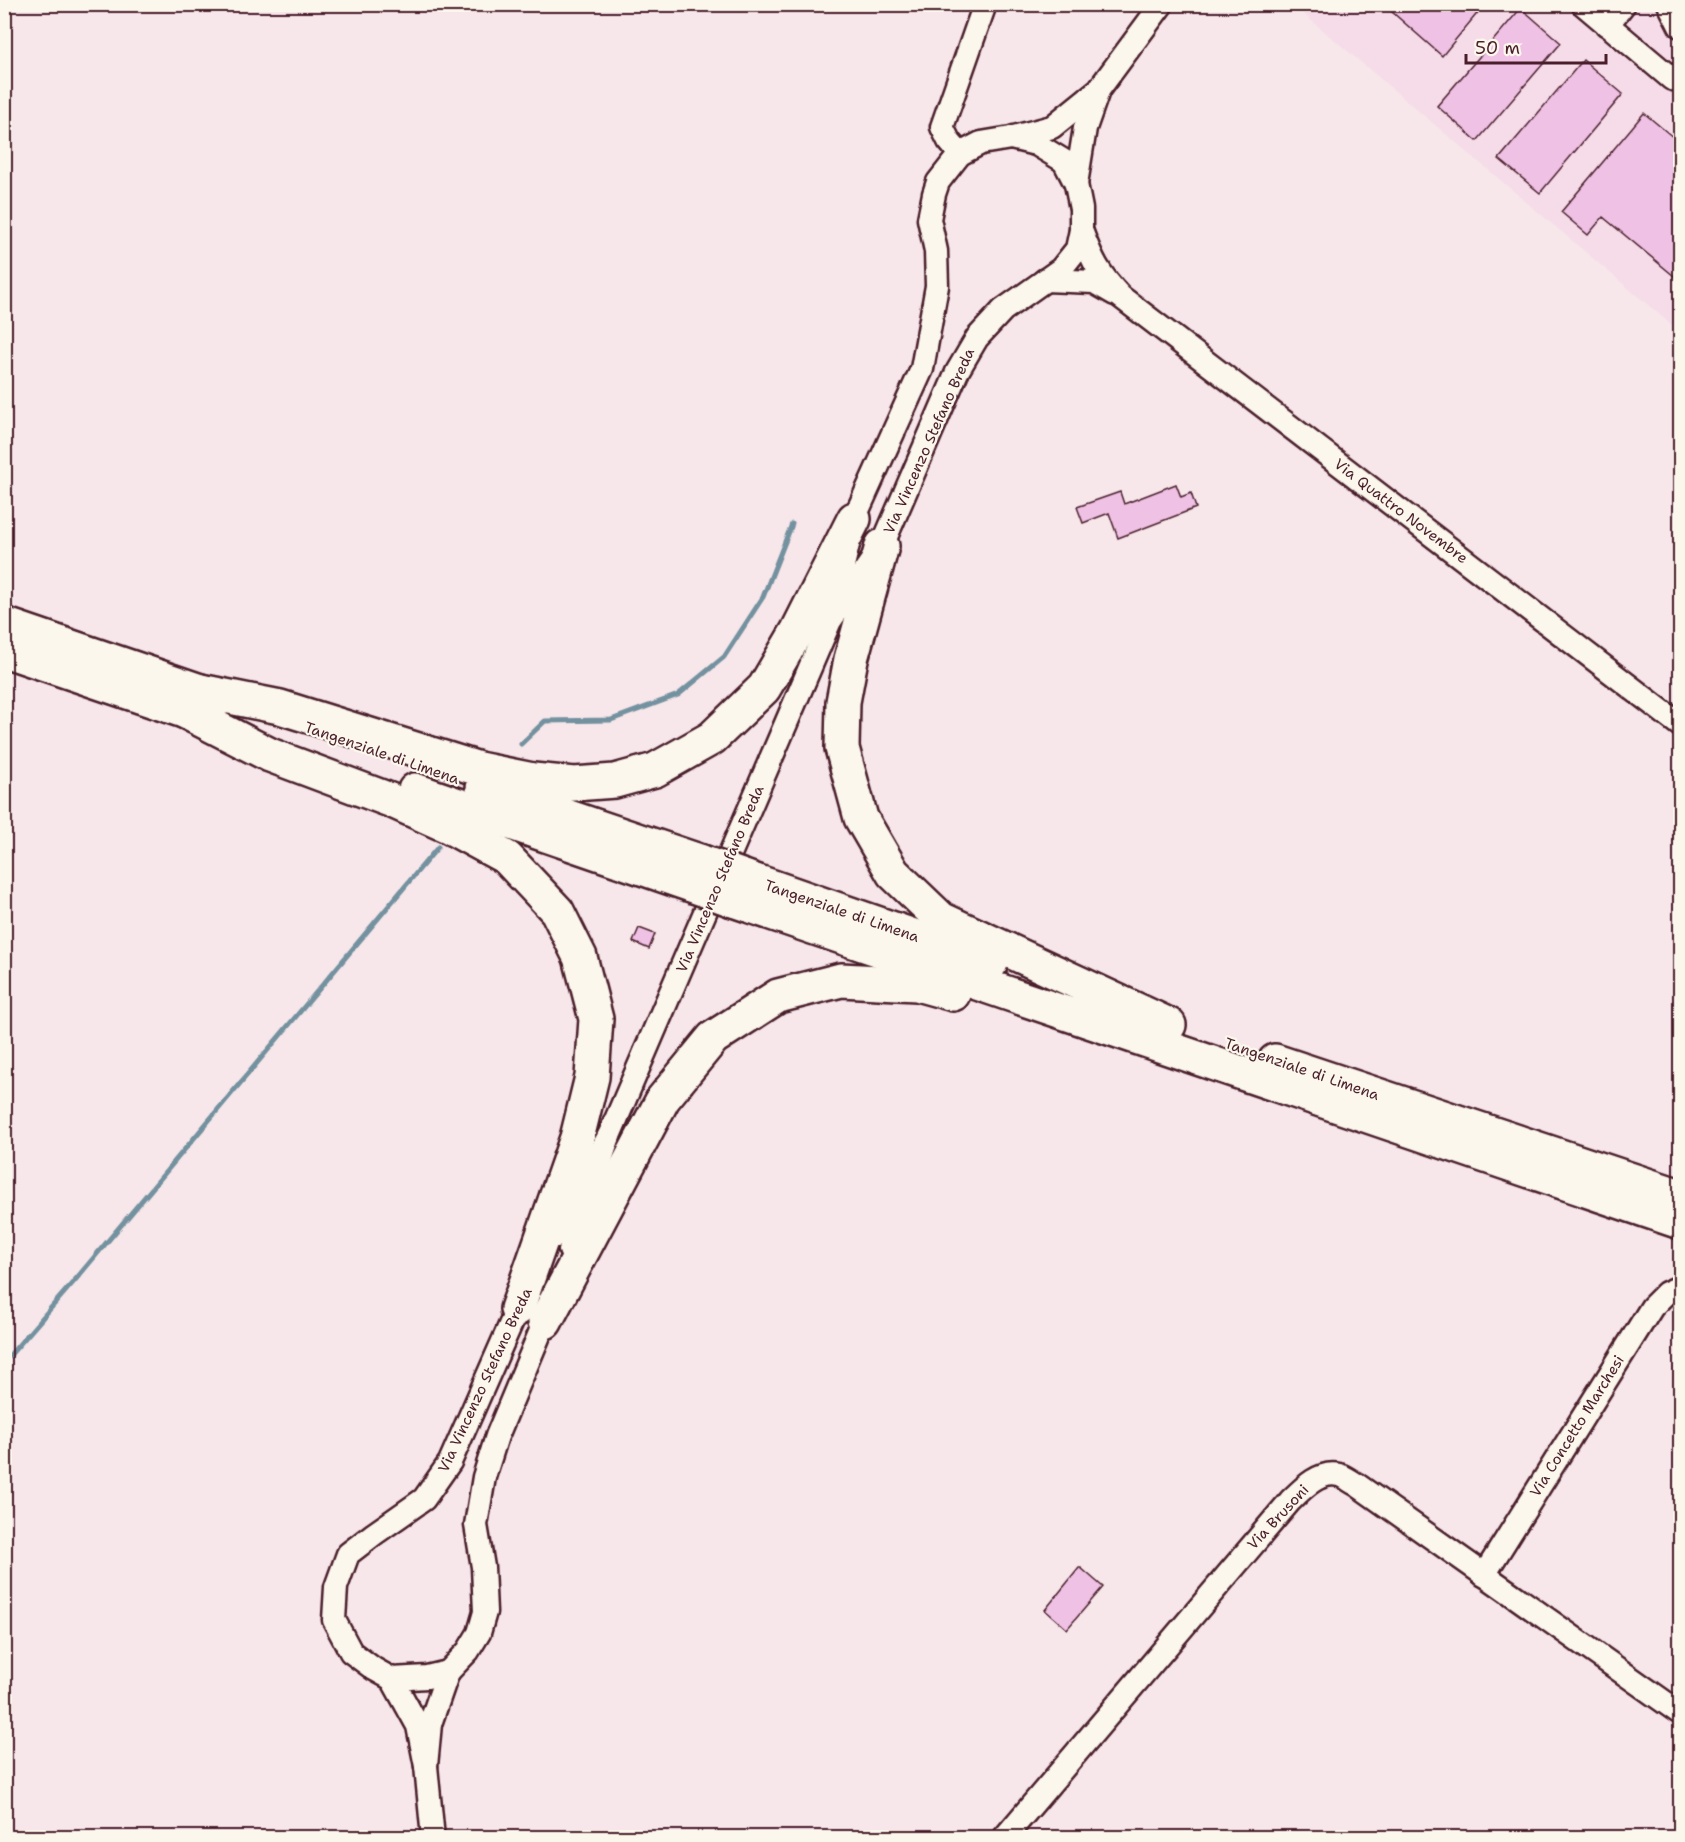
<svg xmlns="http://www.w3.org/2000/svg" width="1685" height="1842" font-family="'Shantell Sans',sans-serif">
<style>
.built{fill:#f5dce8}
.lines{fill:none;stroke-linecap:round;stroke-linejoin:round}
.stream{stroke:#73919f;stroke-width:5}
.building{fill:#efc1e5;stroke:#4a1f2b;stroke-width:1.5}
.minor-casing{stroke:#4a1f2b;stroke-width:27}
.highway-casing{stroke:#4a1f2b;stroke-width:38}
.minor{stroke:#fbf7ec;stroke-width:22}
.highway{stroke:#fbf7ec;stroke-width:33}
.highway-bridge-casing{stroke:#4a1f2b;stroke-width:38;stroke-linecap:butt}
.highway-bridge{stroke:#fbf7ec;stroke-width:33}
.labels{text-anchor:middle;stroke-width:4.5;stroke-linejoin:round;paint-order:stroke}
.street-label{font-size:15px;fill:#4a1f2b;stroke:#fbf7ec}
</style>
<rect width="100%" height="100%" fill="#f7e7ea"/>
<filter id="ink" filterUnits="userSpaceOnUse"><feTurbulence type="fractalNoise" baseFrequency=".0167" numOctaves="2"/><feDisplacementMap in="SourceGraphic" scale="12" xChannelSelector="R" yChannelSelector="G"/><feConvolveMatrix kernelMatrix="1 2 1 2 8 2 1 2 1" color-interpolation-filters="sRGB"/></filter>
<g filter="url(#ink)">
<!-- built -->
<path class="built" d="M1293 5H1680V332Z"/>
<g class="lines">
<!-- stream -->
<g class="stream">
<path d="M521 744 545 721 611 720 678 695 724 657 763 597 792 524"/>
<path d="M4 1362 76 1279 438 847"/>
</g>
</g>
<!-- building -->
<g class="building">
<path d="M1383 4H1485L1442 56Z"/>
<path d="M1521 8 1561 43 1477 141 1437 106Z"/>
<path d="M1583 60 1623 94 1540 193 1499 159Z"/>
<path d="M1644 113 1680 143V281L1603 217 1588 235 1561 212Z"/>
<path d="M1176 484 1181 497 1191 493 1196 508 1118 538 1109 513 1083 523 1077 507 1120 492 1124 504Z"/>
<path d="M639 928 655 934 649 949 633 942Z"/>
<path d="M1079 1568H1081L1103 1587 1067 1629 1045 1610Z"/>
</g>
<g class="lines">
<!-- minor casing -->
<g class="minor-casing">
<g id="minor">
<path d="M1583 4 1672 79 1680 74"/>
<path d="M1669 4 1680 26"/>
<path d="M1607 25 1624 4"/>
<path d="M1014 137 1052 127 1099 89 1162 4"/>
<path d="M960 154 949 141 942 127 985 4"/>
<path d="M1076 184 1085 128 1098 91"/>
<path d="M1081 230C1092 260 1098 273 1121 297L1680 725"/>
<path d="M1045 280 1094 282 1115 294"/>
<path d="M556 1236 609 1136 830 621 854 519 922 369 937 286 936 251 929 219 934 194 938 182 960 154 981 143 1011 138 1036 144 1064 161 1076 184 1081 209V230L1077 249 1061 269 1003 310 977 338 957 372 882 546 830 621"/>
<path d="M570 1250 609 1136"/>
<path d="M523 1296 450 1462 424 1499 374 1534 348 1554 336 1587 334 1620 351 1652 374 1669 392 1679 427 1677 448 1672 468 1651 479 1633 485 1612 483 1567 476 1525 484 1477 497 1436 550 1309"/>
<path d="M1484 1575 1652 1307 1666 1293 1680 1287"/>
<path d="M392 1679 418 1726 426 1766 430 1724 448 1672"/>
<path d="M426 1766 433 1838"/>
<path d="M1004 1838 1290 1501C1302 1489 1320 1470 1339 1475 1345 1476 1351 1482 1356 1484L1680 1713"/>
</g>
</g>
<!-- highway casing -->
<g class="highway-casing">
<g id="highway">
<path d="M882 546 851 659 843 702 842 748 861 818 893 873 941 919 1169 1025"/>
<path d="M4 624 221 698"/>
<path d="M4 650 207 719"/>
<path d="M200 691 280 707 479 769 533 780 574 784 615 781 655 770 712 738 764 688 798 630 854 519"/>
<path d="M186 712 270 755 390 800 450 827 507 858 557 911 580 957 596 1019 592 1077 577 1138 517 1309"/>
<path d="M483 788 702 862"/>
<path d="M415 790 694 886"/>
<path d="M744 877 991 963"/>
<path d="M733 900 1680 1222"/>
<path d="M1275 1061 1680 1196"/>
<path d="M545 1322 663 1099 713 1038 778 996 841 980 917 984 953 994"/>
</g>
</g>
<!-- minor -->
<use href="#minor" class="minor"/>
<!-- highway -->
<use href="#highway" class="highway"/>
<!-- highway-bridge casing -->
<g class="highway-bridge-casing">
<g id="highway-bridge">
<path d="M702 862 744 877"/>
<path d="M694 886 733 900"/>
</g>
</g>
<!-- highway-bridge -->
<use href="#highway-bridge" class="highway-bridge"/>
</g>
</g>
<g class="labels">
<!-- street labels -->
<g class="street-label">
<text transform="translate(929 441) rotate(-66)" y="5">Via Vincenzo Stefano Breda</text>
<text transform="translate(1401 511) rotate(37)" y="5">Via Quattro Novembre</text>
<text transform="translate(382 753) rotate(19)" y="5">Tangenziale di Limena</text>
<text transform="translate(720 879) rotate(-67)" y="5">Via Vincenzo Stefano Breda</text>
<text transform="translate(842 911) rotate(19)" y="5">Tangenziale di Limena</text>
<text transform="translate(1302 1069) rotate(19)" y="5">Tangenziale di Limena</text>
<text transform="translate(485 1380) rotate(-65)" y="5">Via Vincenzo Stefano Breda</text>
<text transform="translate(1577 1426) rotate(-58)" y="5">Via Concetto Marchesi</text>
<text transform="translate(1278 1517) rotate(-47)" y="5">Via Brusoni</text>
</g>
</g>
<!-- margin -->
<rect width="1685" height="1842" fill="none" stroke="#fbf7ec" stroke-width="24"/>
<rect x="12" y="12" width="1661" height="1818" fill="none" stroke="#4a1f2b" stroke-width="2" filter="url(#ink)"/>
<!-- scale -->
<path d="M1466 54v9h140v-9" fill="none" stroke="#4a1f2b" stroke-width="3"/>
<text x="1475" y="54" font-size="18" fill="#4a1f2b" stroke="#fbf7ec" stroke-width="4.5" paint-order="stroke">50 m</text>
</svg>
